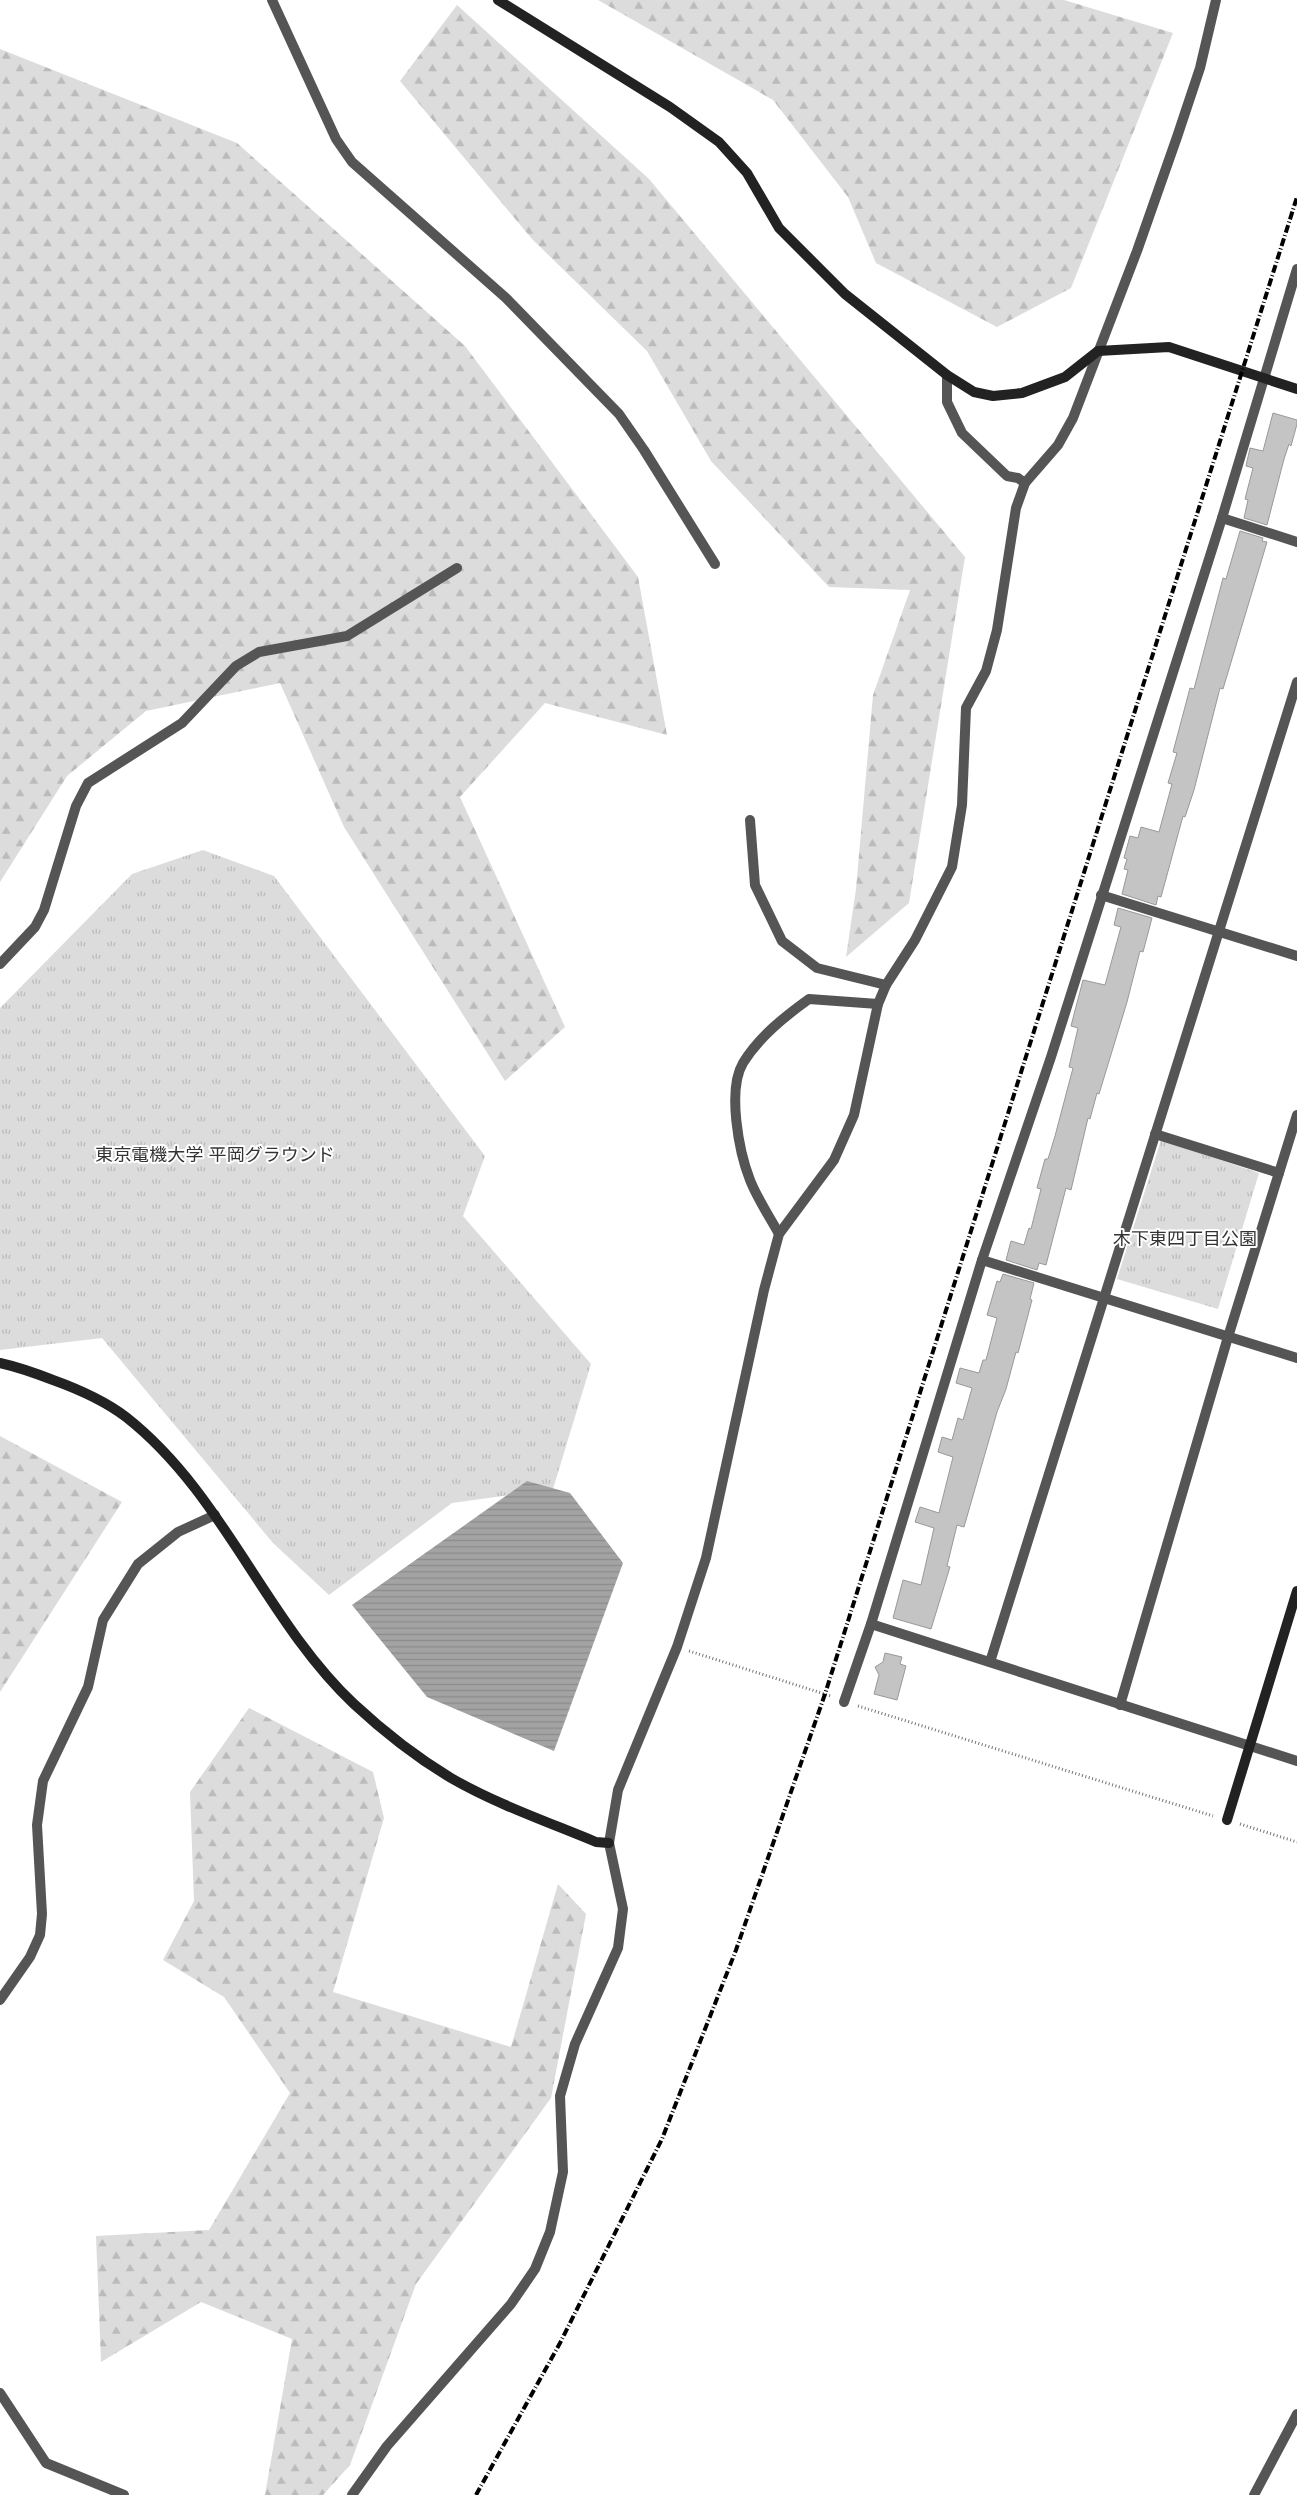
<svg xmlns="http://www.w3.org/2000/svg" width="1297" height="2495" font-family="Jost,'Noto Sans JP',sans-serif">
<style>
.forest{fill:url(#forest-firs)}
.park{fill:url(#park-tufts)}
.water{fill:url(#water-rules)}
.building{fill:#c4c4c4;stroke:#999}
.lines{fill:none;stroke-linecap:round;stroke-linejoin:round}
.path{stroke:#777;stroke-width:3;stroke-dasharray:1 2.5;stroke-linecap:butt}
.street{stroke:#555;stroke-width:10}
.secondary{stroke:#222;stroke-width:10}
.rail{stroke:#000;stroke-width:4;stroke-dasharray:8 2.5 1 2.5;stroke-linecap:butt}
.labels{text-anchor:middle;stroke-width:4;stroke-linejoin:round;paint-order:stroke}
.park-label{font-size:18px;fill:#333;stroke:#fff}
</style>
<defs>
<pattern id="forest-firs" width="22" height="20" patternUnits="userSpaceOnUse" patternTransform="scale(1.25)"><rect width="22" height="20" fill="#dcdcdc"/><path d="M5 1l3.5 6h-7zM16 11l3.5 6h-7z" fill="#bbb"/></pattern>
<pattern id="park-tufts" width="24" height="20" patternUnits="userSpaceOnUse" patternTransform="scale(1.25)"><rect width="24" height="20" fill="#dcdcdc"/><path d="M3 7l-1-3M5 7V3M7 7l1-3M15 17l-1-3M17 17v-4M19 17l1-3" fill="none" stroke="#bbb"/></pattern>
<pattern id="water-rules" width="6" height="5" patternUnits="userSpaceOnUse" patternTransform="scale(1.25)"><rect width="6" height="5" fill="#a3a3a3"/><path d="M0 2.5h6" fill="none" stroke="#8b8b8b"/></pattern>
</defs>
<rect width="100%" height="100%" fill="#fff"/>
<!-- forest -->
<g class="forest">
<path d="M598 0H1064L1173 33 1071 288 997 327 876 263 848 197 773 100Z"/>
<path d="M457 5 649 179 965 557 909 903 846 957 856 889 873 695 910 590 829 587 711 461 647 351 532 239 400 81Z"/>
<path d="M0 49 237 143 465 346 638 577 667 735 545 703 460 797 565 1027 505 1081 344 827 280 683 146 711 67 776 0 882Z"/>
<path d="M0 1436 122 1502 0 1692Z"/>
<path d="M249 1708 373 1772 384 1818 333 1992 511 2047 558 1884 586 1914 551 2098 416 2284 350 2465 323 2495H265L292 2339 201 2302 101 2362 96 2236 209 2230 290 2093 224 1997 163 1960 194 1901 190 1792Z"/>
</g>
<!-- park -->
<g class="park">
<path d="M203 850 274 876 485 1156 463 1216 591 1364 553 1489 452 1503 329 1595 273 1543 102 1338 0 1350V1008L132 874Z"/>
<path d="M1161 1140 1259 1173 1218 1309 1117 1279Z"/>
</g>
<!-- water -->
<path class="water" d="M527 1481 570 1493 623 1563 554 1751 427 1697 352 1605Z"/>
<!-- building -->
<g class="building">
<path d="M1273 413 1297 420V424L1291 446 1289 444 1284 459 1267 525 1244 518 1248 500 1245 499 1253 468 1246 466 1250 448 1263 451Z"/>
<path d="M1240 531 1263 538 1262 541 1267 542 1223 689 1220 688 1194 790 1185 817 1183 816 1161 897 1158 896 1156 905 1122 894 1128 870 1124 869 1127 859 1124 858 1130 836 1138 838 1141 827 1159 832 1172 784 1168 783 1177 753 1173 752 1190 688 1194 689 1223 578 1226 579Z"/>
<path d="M1118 908 1152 918 1143 952 1140 951 1127 1002 1099 1094 1097 1093 1090 1119 1088 1118 1071 1190 1066 1188 1046 1265 1039 1263 1037 1270 1006 1260 1011 1241 1024 1245 1029 1228 1031 1229 1041 1189 1037 1188 1045 1159H1048L1055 1136 1073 1068 1069 1067 1078 1028 1071 1026 1083 980 1105 985 1121 927 1114 925Z"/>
<path d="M1003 1274 1034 1283 1030 1299 1032 1300 1018 1353 1016 1352 1006 1389 997 1412 964 1527 957 1525 947 1566 950 1567 931 1629 893 1618 903 1580 921 1585 934 1528 915 1522 920 1507 939 1513 953 1457 938 1452 942 1437 952 1440 958 1418 963 1420 972 1388 956 1383 960 1368 979 1373 983 1360H986L997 1318 987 1315 997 1281 1000 1282Z"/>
<path d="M885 1653 902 1657 900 1664 906 1666 897 1700 874 1694 879 1675 875 1667 883 1662Z"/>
</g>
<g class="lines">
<!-- path -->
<g class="path">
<path d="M689 1651 831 1696"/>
<path d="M858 1706 1213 1816"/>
<path d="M1240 1824 1297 1842"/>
</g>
<!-- street -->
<g class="street">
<path d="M272 0 336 139 352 162 506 298 619 414 644 450 715 564"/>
<path d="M947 375V402L962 433 1007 476 1018 478 1025 483"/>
<path d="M1222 518 1297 542"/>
<path d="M750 820 755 885 782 941 817 968 886 985"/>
<path d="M1101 895 1297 956"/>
<path d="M0 964 35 927 44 910 76 806 88 783 182 723 236 666 259 652 347 636 457 568"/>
<path d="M1155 1134 1279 1173"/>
<path d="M779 1234C769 1216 757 1198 750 1180 739 1152 727 1090 743 1063 759 1037 784 1017 809 999L878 1004"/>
<path d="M982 1260 1297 1358"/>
<path d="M871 1624 1297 1761"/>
<path d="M990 1662 1297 682"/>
<path d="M844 1702 871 1624 982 1260 1051 1057 1222 518 1297 269"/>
<path d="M1120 1705 1228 1337 1297 1115"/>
<path d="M0 2000 30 1957 40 1935 42 1914 37 1825 43 1781 88 1687 103 1620 138 1564 178 1532 215 1515"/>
<path d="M0 2393 46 2463 124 2495"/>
<path d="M352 2495 387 2446 511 2304 535 2269 550 2232 563 2172 560 2096 575 2044 618 1948 623 1909 609 1843 618 1790 677 1647 706 1558 764 1290 779 1234 834 1160 854 1115 878 1004 886 985 915 940 952 867 962 805 966 708 986 671 997 630 1016 508 1025 483 1058 445 1073 418 1137 251 1177 137 1200 68 1216 0"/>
<path d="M1254 2495 1297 2414"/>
</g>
<!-- secondary -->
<g class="secondary">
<path d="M498 0 670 107 719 142 747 173 779 228 845 294 947 375 974 392 993 396 1022 393 1065 377 1098 351 1169 347 1297 389"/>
<path d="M0 1363C18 1367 35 1373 53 1380 78 1389 105 1401 126 1417 224 1494 265 1620 354 1704 383 1731 416 1757 451 1778 496 1804 548 1822 596 1842L609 1843"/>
<path d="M1227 1820 1297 1591"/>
</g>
<!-- rail -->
<path class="rail" d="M476 2495 560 2343 662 2139 736 1950 825 1694 1297 197"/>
</g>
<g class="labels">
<!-- park labels -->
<g class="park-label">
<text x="215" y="1161">東京電機大学 平岡グラウンド</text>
<text x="1185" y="1245">木下東四丁目公園</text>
</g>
</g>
</svg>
